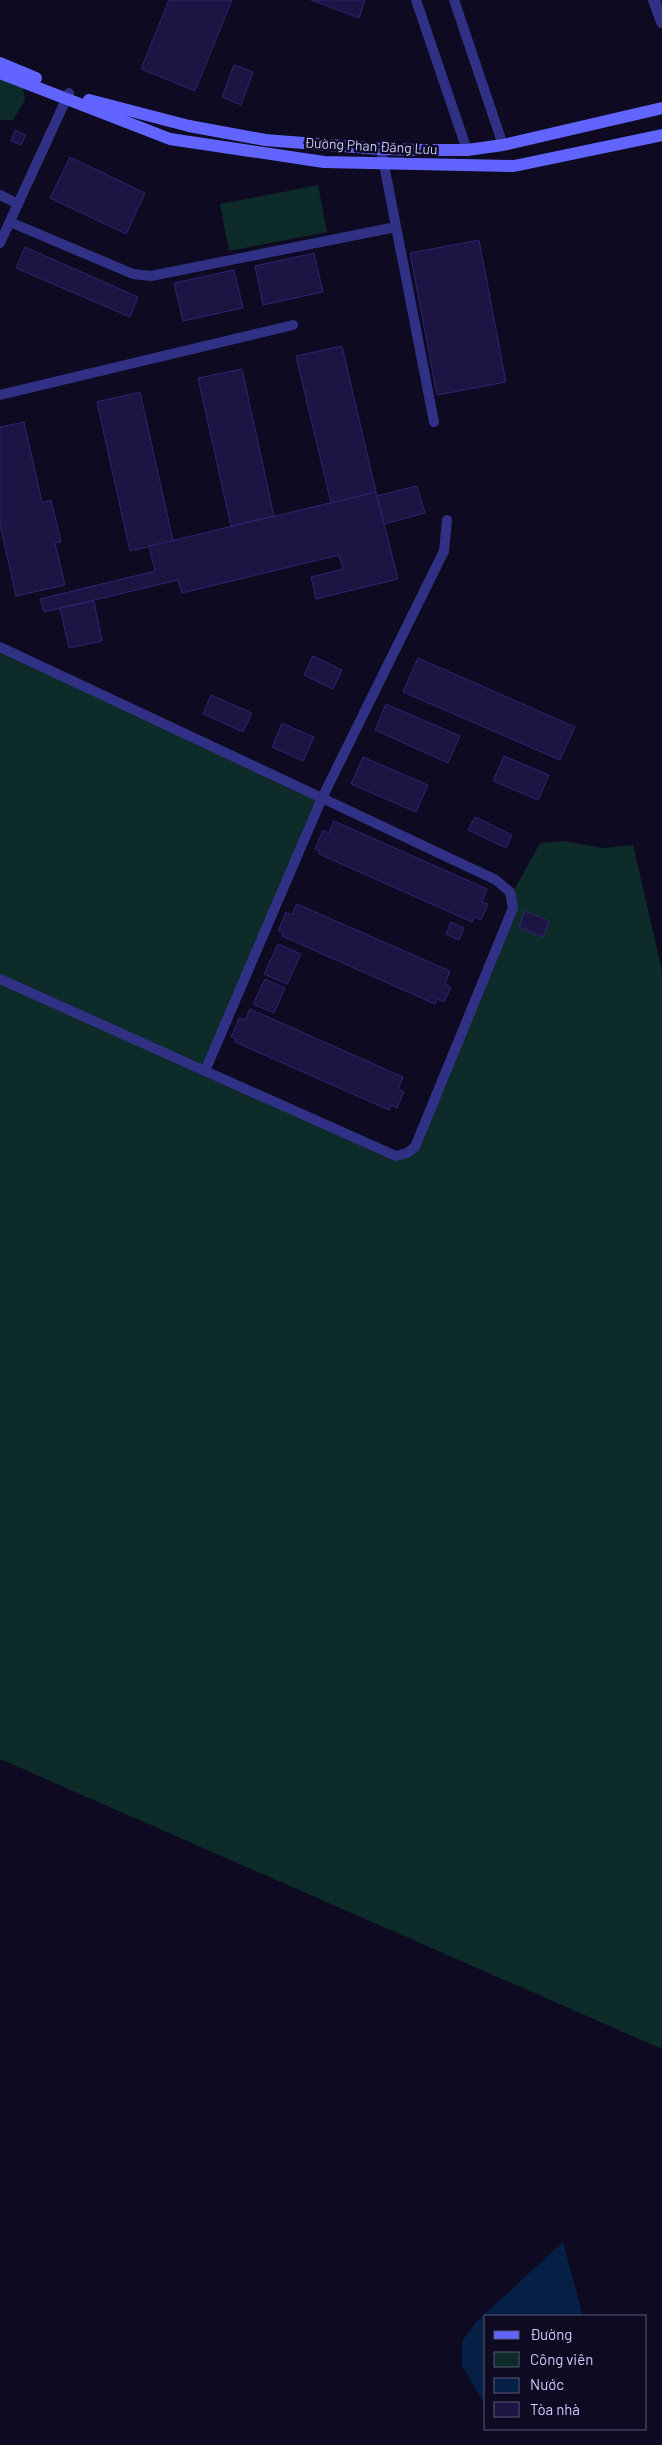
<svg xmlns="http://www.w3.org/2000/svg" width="662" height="2445" font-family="Barlow,sans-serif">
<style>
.green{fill:#0d2b29}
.water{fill:#061f44}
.building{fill:#1c1443;stroke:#302472}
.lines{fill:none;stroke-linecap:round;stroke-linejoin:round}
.lane{stroke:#303185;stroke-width:10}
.street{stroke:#303185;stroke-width:12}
.secondary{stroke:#6164ff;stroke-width:12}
.labels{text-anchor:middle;stroke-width:5;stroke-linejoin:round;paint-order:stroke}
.street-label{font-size:14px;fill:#cecaff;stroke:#0d0a21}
</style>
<rect width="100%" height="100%" fill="#0d0a21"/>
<!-- green -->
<g class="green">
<path d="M0 78 23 87 25 100 13 120H0Z"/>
<path d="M318 185 327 232 229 251 220 204Z"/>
<path d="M0 652 316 800 203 1066 0 974Z"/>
<path d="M563 841 604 848 633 845 662 970V2049L0 1759V983L406 1157 517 909 514 890 540 843Z"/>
</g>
<!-- water -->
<path class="water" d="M563 2242 583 2316H486V2406L462 2366V2341L476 2322Z"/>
<!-- building -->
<g class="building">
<path d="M169 0H232L195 91 141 69Z"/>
<path d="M311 0H365L359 18Z"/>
<path d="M234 65 253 72 241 105 222 97Z"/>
<path d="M15 130 26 135 21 145 11 141Z"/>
<path d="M70 157 145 193 126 234 50 198Z"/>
<path d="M479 240 506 382 437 395 410 253Z"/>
<path d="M25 247 138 297 130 317 16 268Z"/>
<path d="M314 253 323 292 263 305 255 266Z"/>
<path d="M234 270 243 308 183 321 174 283Z"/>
<path d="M342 346 376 492 331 503 296 356Z"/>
<path d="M242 369 274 516 231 526 198 378Z"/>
<path d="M140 392 173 541 130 551 97 402Z"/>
<path d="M24 422 42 502 51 500 61 542 55 543 65 585 16 596 0 524V427Z"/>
<path d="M417 486 425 513 384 524 377 496Z"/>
<path d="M376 492 398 579 316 599 311 577 343 569 339 555 182 593 178 580 44 612 40 599 155 571 149 546Z"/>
<path d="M94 601 102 641 69 648 60 608Z"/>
<path d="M313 656 342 670 333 689 304 675Z"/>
<path d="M418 658 575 727 560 760 403 692Z"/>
<path d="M211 695 252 713 243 732 203 714Z"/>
<path d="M386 704 460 736 448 763 375 730Z"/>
<path d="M282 723 314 737 303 761 272 747Z"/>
<path d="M504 756 549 775 538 800 493 781Z"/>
<path d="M363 757 428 785 416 812 351 784Z"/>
<path d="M475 817 512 835 506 848 468 830Z"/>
<path d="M334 821 487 889 482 902 488 904 481 920 475 917 472 922 319 854 320 851 315 849 323 830 329 833Z"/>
<path d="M297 904 450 971 445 984 451 987 444 1002 437 999 435 1004 282 936 283 933 278 931 286 912 292 915Z"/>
<path d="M525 911 549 921 543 937 519 927Z"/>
<path d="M451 922 464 928 459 940 446 934Z"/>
<path d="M278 944 301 954 287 984 264 974Z"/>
<path d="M265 979 285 988 274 1013 253 1004Z"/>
<path d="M250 1009 403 1077 398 1089 404 1092 397 1108 391 1105 389 1110 235 1042 236 1039 231 1037 239 1018 245 1020Z"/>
</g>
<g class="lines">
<!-- lane -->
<g class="lane">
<path d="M416 0 467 150"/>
<path d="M454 0 503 145"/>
<path d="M381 149 434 422"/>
<path d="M0 195 18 204"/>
<path d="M10 222 133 274 151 276 396 227"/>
<path d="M0 243 69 93"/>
<path d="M0 395 293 325"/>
<path d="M0 647 322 798 205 1071 0 979"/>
<path d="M205 1071 396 1156 407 1153 415 1147 513 908 510 892 496 880 322 798 444 551 447 520"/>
</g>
<!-- street -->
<path class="street" d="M654 0 662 22"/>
<!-- secondary -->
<g class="secondary">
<path d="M0 63 36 78"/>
<path d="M0 73 170 139 324 162 514 166 662 135"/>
<path d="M89 100 189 126 265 140 381 149 425 150H467L503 145 662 108"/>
</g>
</g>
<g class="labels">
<!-- street labels -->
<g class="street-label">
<text transform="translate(371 146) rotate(3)" y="5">Đường Phan Đăng Lưu</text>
</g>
</g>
<!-- legend -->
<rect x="484" y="2315" width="162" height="115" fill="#0d0a21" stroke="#5a577a"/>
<rect x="494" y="2331" width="25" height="8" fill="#6164ff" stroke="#5a577a"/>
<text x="530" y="2340" font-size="15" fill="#cecaff">Đường</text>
<rect x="494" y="2352" width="25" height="15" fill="#0d2b29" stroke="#5a577a"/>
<text x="530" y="2365" font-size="15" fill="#cecaff">Công viên</text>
<rect x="494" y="2378" width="25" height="15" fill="#061f44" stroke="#5a577a"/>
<text x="530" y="2390" font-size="15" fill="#cecaff">Nước</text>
<rect x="494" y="2402" width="25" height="15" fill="#1c1443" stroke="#5a577a"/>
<text x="530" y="2415" font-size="15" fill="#cecaff">Tòa nhà</text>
</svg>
